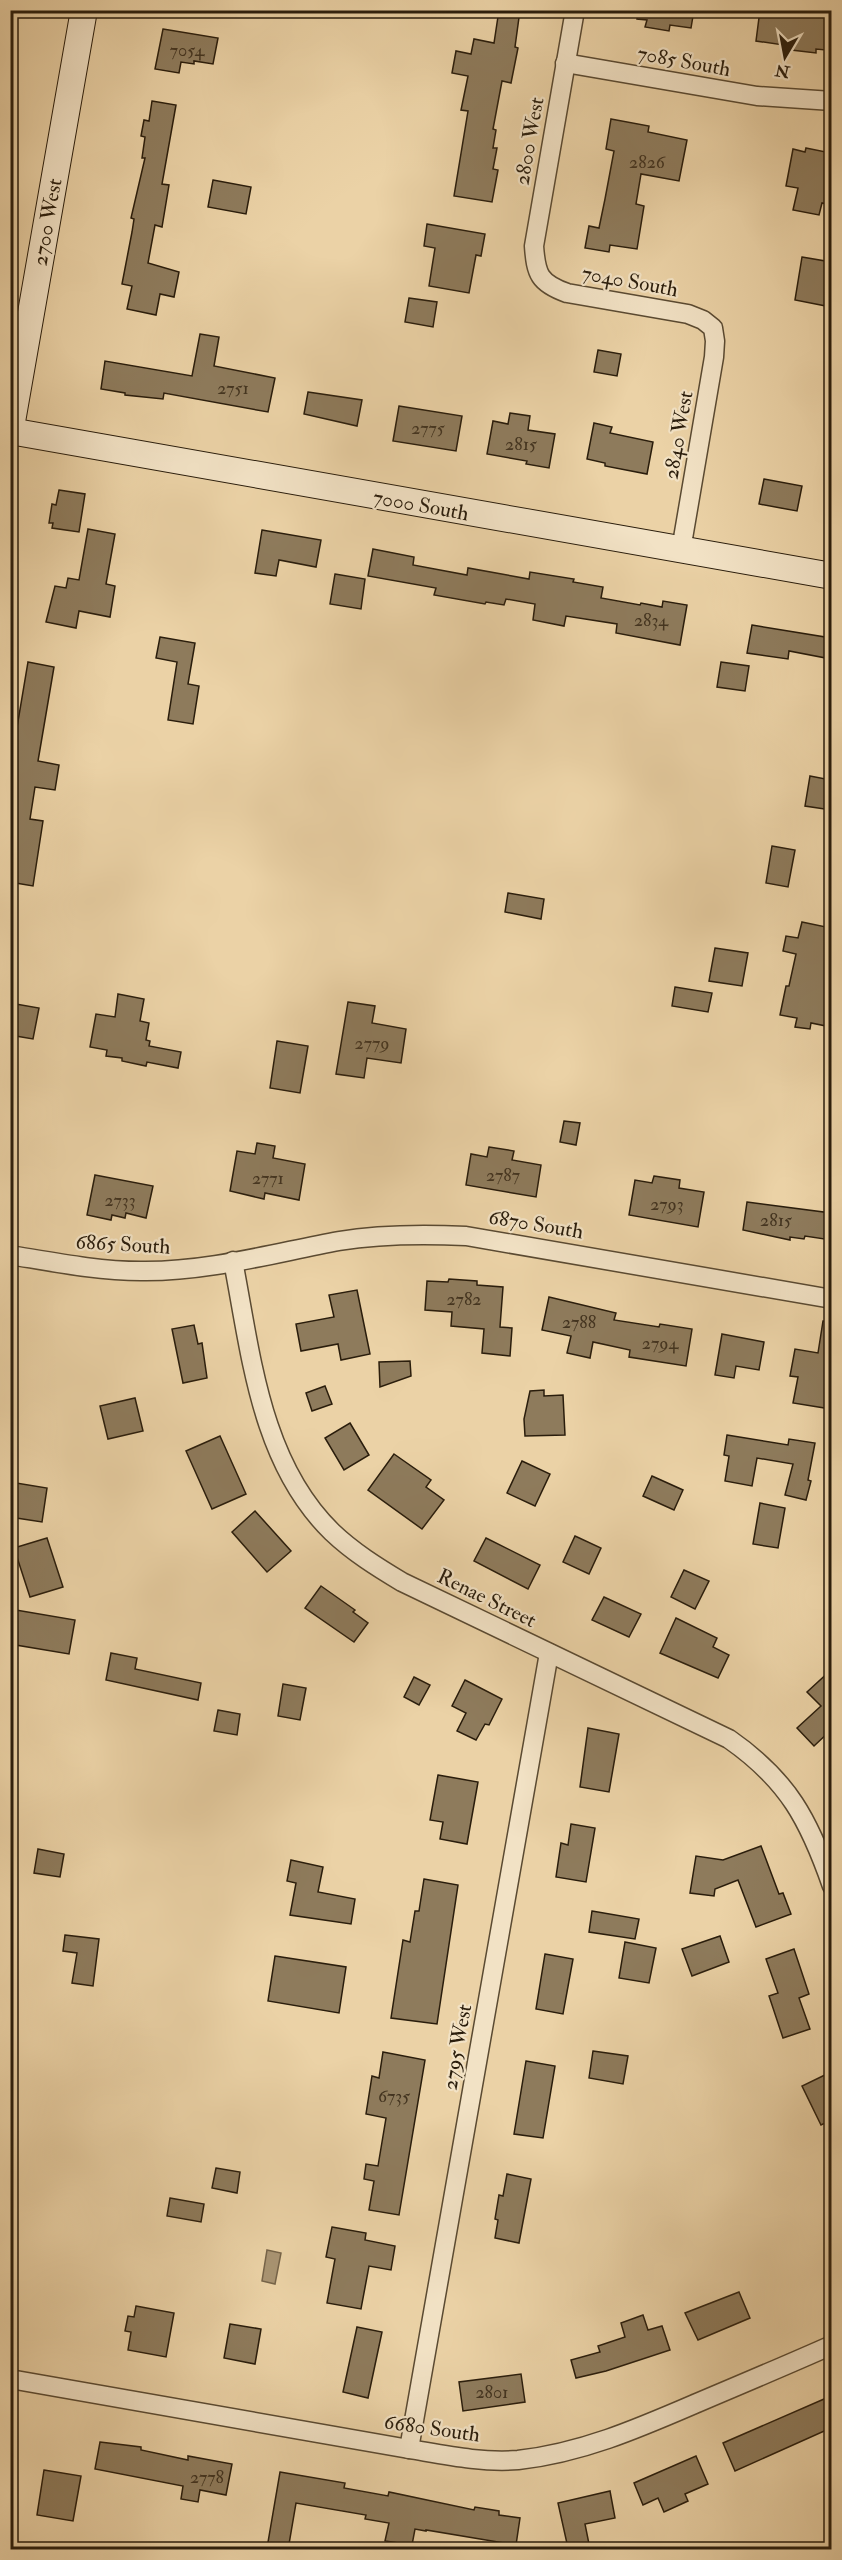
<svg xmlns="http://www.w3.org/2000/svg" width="842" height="2560" font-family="'IM FELL Double Pica',serif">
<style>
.water{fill:#a99472;stroke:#766449;stroke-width:1.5}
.building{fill:#8e7b5c;stroke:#2a1d0c;stroke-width:1.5}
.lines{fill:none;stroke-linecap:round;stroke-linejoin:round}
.minor-casing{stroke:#5a4a32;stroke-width:21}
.secondary-casing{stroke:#2a1d0c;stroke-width:28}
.minor{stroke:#f2e2c5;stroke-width:18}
.secondary{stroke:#f2e2c5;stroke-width:26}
.labels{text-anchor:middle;stroke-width:4.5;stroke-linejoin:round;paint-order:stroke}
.number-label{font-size:18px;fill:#433420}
.street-label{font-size:21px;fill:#2a1d0c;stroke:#f2e2c5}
</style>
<rect width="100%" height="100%" fill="#ebd2a6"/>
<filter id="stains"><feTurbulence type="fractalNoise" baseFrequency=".00333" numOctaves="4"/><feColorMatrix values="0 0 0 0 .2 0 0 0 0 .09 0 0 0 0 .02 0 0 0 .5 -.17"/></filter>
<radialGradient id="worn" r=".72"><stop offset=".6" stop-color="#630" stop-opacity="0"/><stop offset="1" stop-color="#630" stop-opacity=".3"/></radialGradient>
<!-- water -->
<path class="water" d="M267 2250 281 2253 275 2284 262 2281Z"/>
<!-- building -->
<g class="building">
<path d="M499 10H520L515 47 518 48 511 83 502 81 493 129 496 130 493 148H497L493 169 498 170 492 202 454 196 468 111 461 110 468 76 452 73 456 51 471 54 474 39 494 43Z"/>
<path d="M638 10H694L691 28 670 25 669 31 645 27 647 20 637 19Z"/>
<path d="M760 10H800L799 14 830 18 826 50 816 49V53L783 49 784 45 756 41Z"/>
<path d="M163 29 218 38 213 64 194 61V64L181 62 179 73 155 69Z"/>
<path d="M152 101 176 105 162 184 169 185 162 227 155 225 148 263 179 272 174 297 160 294 156 315 127 309 132 286 122 284 132 232 134 219 131 218 145 158H142L145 137 141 136 144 120 149 121Z"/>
<path d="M611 119 649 126 648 132 687 140 679 181 641 174 636 204 644 206 637 249 610 245 609 252 585 248 589 226 599 228 605 199 614 151 606 149Z"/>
<path d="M806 148 831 153V205L822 203 819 215 793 210 798 188 786 186 793 149 805 152Z"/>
<path d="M213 180 251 187 246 214 208 207Z"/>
<path d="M427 224 485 234 481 256 476 255 469 293 429 286 435 248 424 246Z"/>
<path d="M802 257 831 262V307L795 300Z"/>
<path d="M409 298 437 302 433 327 405 322Z"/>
<path d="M200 334 219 337 214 366 275 378 268 412 164 393 163 399 125 395V393L101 389 105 361 192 376Z"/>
<path d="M598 350 621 354 617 376 594 372Z"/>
<path d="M308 392 362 400 357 426 304 414Z"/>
<path d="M399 406 462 416 456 451 393 441Z"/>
<path d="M510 413 530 416 528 430 555 434 549 468 526 464 527 461 487 454 493 421 508 424Z"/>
<path d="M594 423 612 427 610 433 653 442 647 474 605 466V463L587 459Z"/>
<path d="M764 479 802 486 797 511 759 504Z"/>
<path d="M59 490 85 494 79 532 52 528 53 523H49L52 504 56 505Z"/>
<path d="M88 529 115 534 106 584 115 586 110 617 79 611 76 628 46 622 55 586 66 588 68 578 79 580Z"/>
<path d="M262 530 321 540 316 567 279 560 276 576 255 573Z"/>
<path d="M373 549 414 557 413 565 467 575 468 568 529 579 530 572 574 579 573 582 603 587 601 598 640 605 641 603 662 607 663 601 687 605 680 645 616 633 617 624 566 616 564 626 533 620 535 604 506 599 504 605 486 602 485 604 434 595 436 588 368 576Z"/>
<path d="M335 574 365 579 361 609 330 604Z"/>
<path d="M752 625 831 638V659L789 651 788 659 747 653Z"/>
<path d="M160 637 195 643 188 684 199 686 193 724 168 720 177 662 156 658Z"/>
<path d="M28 662 54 667 38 761 59 765 55 790 35 787 30 819 43 821 33 886 10 882V769Z"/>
<path d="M721 662 749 666 745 691 717 687Z"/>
<path d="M810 776 831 780V810L805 806Z"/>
<path d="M772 846 795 850 788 887 766 883Z"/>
<path d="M508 893 544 899 541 919 505 912Z"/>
<path d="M802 922 831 928V1027L811 1023 810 1029 795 1027 797 1018 780 1015 786 986H789L796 954 783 951 786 936 798 938Z"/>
<path d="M715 948 748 953 742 986 709 981Z"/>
<path d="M675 987 712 993 708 1012 672 1006Z"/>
<path d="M118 994 144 999 140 1021 149 1023 146 1040 150 1041 149 1046 181 1052 178 1068 147 1062 146 1066 122 1061V1058L106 1056 107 1050 90 1047 96 1014 115 1017Z"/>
<path d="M348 1002 375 1006 372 1023 406 1029 401 1063 367 1058 364 1078 336 1074Z"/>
<path d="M10 1003 39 1008 33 1039 10 1035Z"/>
<path d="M277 1041 308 1046 300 1093 270 1088Z"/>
<path d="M564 1121 580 1123 576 1145 560 1142Z"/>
<path d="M257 1143 275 1146 273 1158 305 1164 299 1200 265 1193 264 1199 230 1191 237 1151 255 1154Z"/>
<path d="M489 1147 514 1151 512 1160 541 1165 536 1197 466 1185 471 1154 487 1157Z"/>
<path d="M95 1175 153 1186 146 1218 126 1213 125 1218 112 1215 111 1220 87 1215Z"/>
<path d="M654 1176 680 1180 679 1188 704 1192 698 1227 629 1215 635 1180 652 1183Z"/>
<path d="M747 1202 831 1213V1240L805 1236 804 1239 790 1237V1240L743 1230Z"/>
<path d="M449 1279 477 1281V1285L503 1287 500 1327 512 1328 510 1356 482 1353 484 1329 451 1326 452 1312 425 1310 427 1281 448 1282Z"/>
<path d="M357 1290 370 1354 341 1360 338 1344 301 1351 296 1324 334 1317 329 1295Z"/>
<path d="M549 1297 616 1313 614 1320 659 1327 660 1324 692 1329 686 1366 629 1357 630 1350 593 1342 590 1358 567 1353 571 1336 542 1330Z"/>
<path d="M823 1321 831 1322V1409L793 1403 798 1377 790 1376 795 1349 818 1353Z"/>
<path d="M194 1325 198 1344 202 1343 207 1378 183 1383 172 1329Z"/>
<path d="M722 1334 764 1342 759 1370 736 1366 734 1378 715 1375Z"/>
<path d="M410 1361 411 1376 380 1387 379 1362Z"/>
<path d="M325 1386 332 1404 312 1411 306 1393Z"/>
<path d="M544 1390V1396L563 1395 565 1435 525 1436 524 1419 530 1391Z"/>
<path d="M135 1398 143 1431 108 1439 100 1406Z"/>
<path d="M350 1423 369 1455 344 1470 325 1438Z"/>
<path d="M727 1435 788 1445 789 1439 815 1443 808 1480 811 1481 806 1500 785 1495 793 1464 757 1458 752 1486 725 1481 729 1456 724 1455Z"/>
<path d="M220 1436 246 1494 212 1509 186 1451Z"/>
<path d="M394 1454 431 1480 426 1487 444 1500 422 1529 368 1490Z"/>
<path d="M522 1461 550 1474 535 1506 507 1493Z"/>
<path d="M652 1476 683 1490 674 1510 643 1496Z"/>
<path d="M10 1482 47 1488 42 1522 10 1517Z"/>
<path d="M760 1503 785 1508 778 1548 753 1544Z"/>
<path d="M255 1511 291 1551 267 1572 232 1532Z"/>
<path d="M575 1536 601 1548 589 1574 563 1562Z"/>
<path d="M47 1538 63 1587 30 1597 14 1548Z"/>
<path d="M486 1538 540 1565 528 1589 474 1561Z"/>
<path d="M684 1570 709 1581 695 1609 671 1597Z"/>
<path d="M321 1586 355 1610 353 1612 368 1623 354 1642 305 1608Z"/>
<path d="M604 1597 641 1614 629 1637 592 1620Z"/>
<path d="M10 1609 75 1620 69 1654 10 1644Z"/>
<path d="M676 1618 717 1638 713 1647 729 1655 718 1678 660 1653Z"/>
<path d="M111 1653 137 1658 135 1669 201 1683 198 1700 106 1680Z"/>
<path d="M831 1670V1730L814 1746 797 1728 821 1706 807 1692Z"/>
<path d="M414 1677 430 1685 419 1705 404 1697Z"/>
<path d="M465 1680 502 1699 489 1725 485 1724 476 1740 457 1731 466 1713 452 1706Z"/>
<path d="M283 1684 306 1688 300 1720 278 1716Z"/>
<path d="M218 1710 240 1714 237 1735 214 1731Z"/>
<path d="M588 1728 619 1734 609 1792 580 1787Z"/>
<path d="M438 1775 478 1782 467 1844 440 1839 443 1822 430 1820Z"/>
<path d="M571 1824 595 1828 586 1882 556 1877 561 1843 568 1845Z"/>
<path d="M761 1846 779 1894 783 1893 791 1914 756 1927 738 1880 715 1889 714 1896 690 1893 696 1856 723 1860Z"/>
<path d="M38 1849 64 1854 60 1877 34 1873Z"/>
<path d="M291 1860 323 1867 318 1892 355 1899 351 1924 290 1915 296 1883 287 1881Z"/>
<path d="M424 1879 458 1885 437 2024 391 2018 403 1940 410 1942 415 1911H419Z"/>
<path d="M592 1911 639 1919 635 1939 589 1932Z"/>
<path d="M65 1935 99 1939 93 1986 72 1983 77 1953 63 1951Z"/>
<path d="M720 1936 729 1962 692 1976 682 1949Z"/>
<path d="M625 1942 656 1948 649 1983 619 1978Z"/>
<path d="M794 1949 809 1994 799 1998 810 2029 783 2038 769 1996 778 1993 766 1959Z"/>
<path d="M545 1954 573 1959 563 2014 536 2009Z"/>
<path d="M275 1956 346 1967 339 2013 268 2001Z"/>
<path d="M593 2051 628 2056 623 2084 589 2078Z"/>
<path d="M383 2052 425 2060 399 2215 369 2210 374 2181 364 2179 366 2164 378 2166 386 2118 366 2114 372 2076 379 2078Z"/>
<path d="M526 2061 555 2066 543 2138 514 2134Z"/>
<path d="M831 2072V2120L821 2125 802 2086Z"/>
<path d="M216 2168 240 2172 237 2193 212 2188Z"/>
<path d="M507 2174 531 2179 519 2243 495 2238 498 2220 495 2219 499 2195 503 2196Z"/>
<path d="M170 2198 204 2204 201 2222 167 2216Z"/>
<path d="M332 2227 366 2233 365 2240 395 2246 391 2270 369 2266 361 2309 327 2303 335 2259 326 2257Z"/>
<path d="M739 2292 750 2318 698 2340 685 2313Z"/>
<path d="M136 2306 174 2313 166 2357 128 2350 131 2332 125 2331 128 2316 134 2317Z"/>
<path d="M643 2315 648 2330 662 2326 670 2350 606 2371 576 2378 571 2360 600 2352 598 2346 625 2337 621 2323Z"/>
<path d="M230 2324 261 2329 255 2364 224 2358Z"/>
<path d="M357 2327 382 2332 368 2398 343 2392Z"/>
<path d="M521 2374 525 2402 463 2411 459 2382Z"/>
<path d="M831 2396V2428L735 2471 723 2443Z"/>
<path d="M100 2442 141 2447V2450L188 2460V2456L232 2464 226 2495 200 2490 198 2502 181 2499 183 2486 95 2469Z"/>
<path d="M696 2456 708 2484 685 2494 688 2501 664 2512 658 2498 643 2505 634 2483Z"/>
<path d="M44 2470 81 2476 73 2521 37 2515Z"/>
<path d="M280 2472 345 2483 344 2488 388 2496 389 2492 474 2510 475 2507 499 2511V2515L520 2518 516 2545 426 2530V2531L415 2529 412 2545 385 2541 389 2523 365 2519 366 2515 296 2503 288 2550 267 2548Z"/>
<path d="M610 2491 615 2518 585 2524 589 2544 568 2548 558 2503Z"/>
</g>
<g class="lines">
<!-- minor casing -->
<g class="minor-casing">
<g id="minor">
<path d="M575 10 534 246C536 274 539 283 567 293L688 314 703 320 713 328 715 341 714 357 681 550"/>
<path d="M565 63 757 96 832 101"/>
<path d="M10 1255C53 1262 98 1271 141 1271 207 1272 274 1253 339 1241 381 1234 423 1234 466 1236L832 1299"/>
<path d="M233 1261C251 1353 260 1462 332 1532 353 1552 377 1567 402 1582L729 1739C788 1780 809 1820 832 1886"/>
<path d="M10 2379 409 2449C445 2455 482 2463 518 2460 582 2453 639 2428 697 2403 742 2384 787 2365 832 2345"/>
<path d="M409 2449 549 1653"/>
</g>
</g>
<!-- secondary casing -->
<g class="secondary-casing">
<g id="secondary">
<path d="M10 431 832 576"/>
<path d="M10 433 84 10"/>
</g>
</g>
<!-- minor -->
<use href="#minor" class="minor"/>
<!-- secondary -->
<use href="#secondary" class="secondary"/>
</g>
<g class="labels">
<!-- number labels -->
<g class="number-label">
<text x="187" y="56">7054</text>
<text x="647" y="168">2826</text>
<text x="233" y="394">2751</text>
<text x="428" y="434">2775</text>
<text x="521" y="450">2815</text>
<text x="651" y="626">2834</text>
<text x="372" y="1049">2779</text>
<text x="503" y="1181">2787</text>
<text x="268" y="1184">2771</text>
<text x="120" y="1206">2733</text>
<text x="667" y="1210">2793</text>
<text x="776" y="1226">2815</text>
<text x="464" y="1305">2782</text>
<text x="579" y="1328">2788</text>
<text x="660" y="1349">2794</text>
<text x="394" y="2102">6735</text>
<text x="492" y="2398">2801</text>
<text x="207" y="2483">2778</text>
</g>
<!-- street labels -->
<g class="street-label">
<text transform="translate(684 61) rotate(10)" y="7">7085 South</text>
<text transform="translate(529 141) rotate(-80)" y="7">2800 West</text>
<text transform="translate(47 222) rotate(-80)" y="7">2700 West</text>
<text transform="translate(630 281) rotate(10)" y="7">7040 South</text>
<text transform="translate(678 435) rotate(-80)" y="7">2840 West</text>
<text transform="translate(421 505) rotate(10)" y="7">7000 South</text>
<text transform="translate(536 1224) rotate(9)" y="7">6870 South</text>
<text transform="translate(123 1244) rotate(3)" y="7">6865 South</text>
<text transform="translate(487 1598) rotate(26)" y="7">Renae Street</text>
<text transform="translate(457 2047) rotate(-80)" y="7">2795 West</text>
<text transform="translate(432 2428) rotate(8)" y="7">6680 South</text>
</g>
</g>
<!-- margin -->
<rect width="842" height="2560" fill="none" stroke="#ebd2a6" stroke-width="36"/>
<rect x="12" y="12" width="818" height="2536" fill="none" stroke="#2a1d0c" stroke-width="3"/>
<rect x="18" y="18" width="806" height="2524" fill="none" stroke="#2a1d0c" stroke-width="1.5"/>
<!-- north arrow -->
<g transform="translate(785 57) rotate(190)" stroke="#f2e2c5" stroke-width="4.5" paint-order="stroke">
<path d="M0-4.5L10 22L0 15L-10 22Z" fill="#2a1d0c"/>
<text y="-9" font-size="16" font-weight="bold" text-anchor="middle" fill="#2a1d0c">N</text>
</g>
<rect width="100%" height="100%" filter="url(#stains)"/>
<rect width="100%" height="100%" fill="url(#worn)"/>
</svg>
